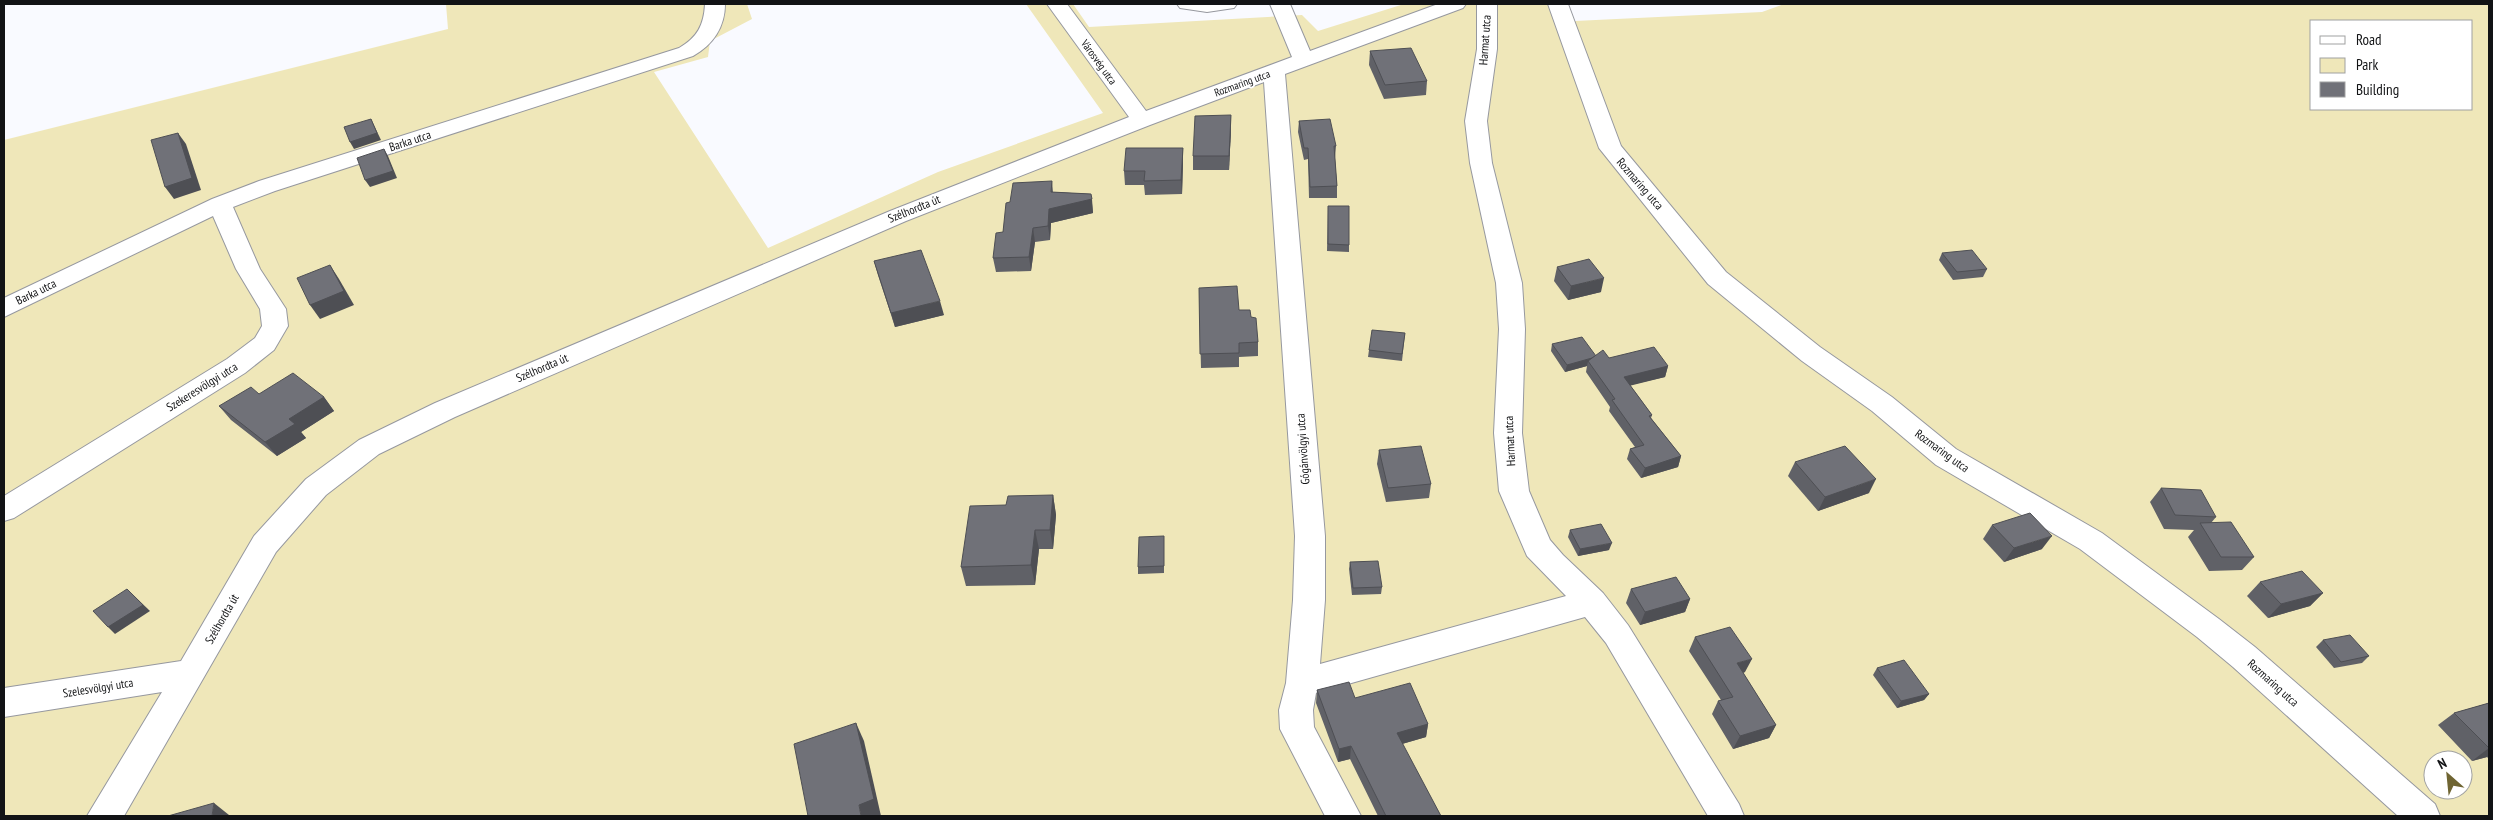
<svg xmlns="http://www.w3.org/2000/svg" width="2493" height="820" font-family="'PT Sans Narrow',sans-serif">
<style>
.green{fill:#efe7b9;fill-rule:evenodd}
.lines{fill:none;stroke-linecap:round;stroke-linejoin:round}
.minor-casing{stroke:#96989f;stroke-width:2}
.minor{fill:#fff;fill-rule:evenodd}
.wall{fill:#606167}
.shaded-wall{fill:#4e4f54}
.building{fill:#707178;stroke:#4e4f54}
.labels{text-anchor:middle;stroke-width:4;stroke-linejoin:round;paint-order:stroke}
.far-street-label{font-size:11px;fill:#121315;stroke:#fff}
.street-label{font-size:12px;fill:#121315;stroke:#fff}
</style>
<rect width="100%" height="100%" fill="#f9faff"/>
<!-- green -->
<path class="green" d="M446 4H747L752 19 710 41 708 57 654 72 768 248 938 172 1103 113 1026 4H1073L1089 27 1302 15 1318 31 1404 4H1564L1575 21 1762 12 1784 4H2489V816H4V140L448 29ZM2312 21H2472V109H2312ZM2433 760H2463V790H2433Z"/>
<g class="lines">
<!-- minor casing -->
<g class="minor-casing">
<g id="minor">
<path d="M705 4H725C725 27 713 45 693 56L275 191 233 207 260 269 286 309 288 326 274 350 245 373 14 518 4 521V496L227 359 255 338 262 326 260 309 236 269 213 216 4 317V298L212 199 259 181 679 48C697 38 704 25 705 4Z"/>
<path d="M1047 4H1067L1146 111 1292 57 1270 4H1290L1310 51 1438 4H1466L1463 8 1285 74 1325 536V600L1320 664 1566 596 1527 556 1499 491 1494 433 1499 329 1496 283 1470 163 1465 121 1477 49V4H1497V49L1487 121 1492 163 1522 283 1525 329 1522 433 1529 491 1550 540 1563 555 1603 593 1628 625 1739 804 1744 816H1708L1606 643 1585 617 1316 693 1313 710 1314 727 1361 816H1325L1280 729 1279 710 1286 683 1293 600 1295 536 1264 82 1150 125 906 221 455 417 379 454 326 495 276 552 124 816H87L162 692 4 717V688L181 661 254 536 306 479 359 440 435 403 890 211 1129 117Z"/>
<path d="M1177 4H1237L1234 8 1207 12 1180 8Z"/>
<path d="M1548 4H1568L1621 146 1726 272 1820 347 1892 397 1956 449 2102 533 2219 619 2255 647 2435 804 2440 816H2398L2233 667 2197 637 2080 549 1936 465 1872 411 1802 361 1708 284 1599 148Z"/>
</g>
</g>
<!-- minor -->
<use href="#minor" class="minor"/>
</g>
<!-- wall -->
<g class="wall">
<path d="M1370 51 1427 81 1426 95 1384 99 1369 65Z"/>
<path d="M1231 115V129L1229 170H1193V156Z"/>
<path d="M1299 121 1336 146 1335 158 1337 186V198H1309L1308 159 1304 160 1298 132Z"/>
<path d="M1183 148V162L1182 194 1145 195 1144 185H1125L1124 171Z"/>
<path d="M1052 181 1053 192 1091 194 1093 213 1051 223 1050 240 1035 242 1031 271 996 272 993 258 1003 232 1010 202Z"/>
<path d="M1328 206 1349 245V252L1327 251Z"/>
<path d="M1942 253 1987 269 1983 277 1953 280 1939 260Z"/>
<path d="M874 261 944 315 895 327 878 275Z"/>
<path d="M1557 267 1601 292 1568 300 1554 281Z"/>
<path d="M1199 288 1251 317 1258 342V356L1239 357V367L1201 368Z"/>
<path d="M1405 333 1402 361 1368 357 1369 350Z"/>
<path d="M1552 344 1596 356 1668 366 1665 377 1630 385 1652 415 1651 418 1681 456 1678 467 1641 478 1627 459 1630 449 1635 447 1609 411 1610 407 1586 372 1587 366 1565 372 1551 351Z"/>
<path d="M259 394 324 397 334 411 301 432 306 438 277 456 231 420 219 406Z"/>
<path d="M1379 450 1431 484 1429 498 1386 502 1377 464Z"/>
<path d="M1795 462 1869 493 1818 511 1788 476Z"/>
<path d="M2161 488 2216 517 2211 523 2254 557 2242 570 2209 571 2188 537 2194 530 2164 529 2150 502Z"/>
<path d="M1053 495 1056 515 1053 549H1039L1035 585 966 586 961 567 1006 505Z"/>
<path d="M1992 525 2042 549 2004 562 1983 539Z"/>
<path d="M1570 530 1609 550 1578 556 1568 537Z"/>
<path d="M1164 543V573L1138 574V567Z"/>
<path d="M1350 562 1382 587 1381 594 1352 595 1349 569Z"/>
<path d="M2260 582 2323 593 2310 606 2268 618 2247 596Z"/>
<path d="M1631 589 1690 599 1685 612 1640 625 1626 603Z"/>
<path d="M1695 637 1745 672 1743 673 1776 725 1769 738 1733 749 1712 714 1718 701 1721 700 1689 651Z"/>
<path d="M2323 640 2369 656 2362 663 2334 668 2316 647Z"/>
<path d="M1877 668 1929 694 1924 700 1897 708 1873 675Z"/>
<path d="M1317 690 1355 698 1428 724 1426 737 1402 744 1441 816H1378L1350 759 1338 762 1316 703Z"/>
<path d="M2489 703V759L2487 757 2472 761 2438 725 2454 713Z"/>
</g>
<!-- shaded-wall -->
<g class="shaded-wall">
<path d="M1231 115V129L1229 170V156Z"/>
<path d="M371 119 381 140 354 149 350 142Z"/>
<path d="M178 133 186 144 201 190 174 199 165 187Z"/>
<path d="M1183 148V162L1182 194 1181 180Z"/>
<path d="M384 149 388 156 397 178 370 187 365 180Z"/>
<path d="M1092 199 1093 213 1051 223 1050 240 1048 226 1049 209Z"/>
<path d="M1033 228 1035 242 1031 271 1029 257Z"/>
<path d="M330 265 339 279 354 305 320 319 310 305Z"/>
<path d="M1604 278 1601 292 1568 300 1571 286Z"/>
<path d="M940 301 944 315 895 327 891 313Z"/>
<path d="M1597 357 1588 361 1587 366 1565 372 1567 365Z"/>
<path d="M1668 366 1665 377 1621 388 1624 377Z"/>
<path d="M324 397 334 411 301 432 306 438 277 456 265 442 289 419Z"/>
<path d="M1681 456 1678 467 1641 478 1645 468Z"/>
<path d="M1876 479 1869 493 1818 511 1825 497Z"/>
<path d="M1053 495 1056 515 1053 549 1050 530Z"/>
<path d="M1035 530 1039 549 1035 585 1031 565Z"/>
<path d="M2052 536 2042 549 2004 562 2014 548Z"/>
<path d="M1612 543 1609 550 1578 556 1580 549Z"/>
<path d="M127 589 150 611 115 634 108 627Z"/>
<path d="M2323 593 2310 606 2268 618 2281 604Z"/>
<path d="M1690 599 1685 612 1640 625 1645 612Z"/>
<path d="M1752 659 1745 672 1731 676 1737 663Z"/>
<path d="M1929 694 1924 700 1897 708 1901 701Z"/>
<path d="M856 723 864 741 881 816H861L859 805Z"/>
<path d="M1428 724 1426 737 1395 746 1397 733Z"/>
<path d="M1776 725 1769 738 1733 749 1740 736Z"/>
<path d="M1351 746 1350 759 1338 762 1339 749Z"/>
<path d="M2489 748V755L2487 757 2472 761Z"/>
<path d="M214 803 229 815 228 816H212Z"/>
</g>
<!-- building -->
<g class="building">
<path d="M1411 48 1427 81 1385 85 1370 51Z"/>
<path d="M1231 115 1229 156H1193L1195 116Z"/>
<path d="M371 119 377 133 350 142 344 127Z"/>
<path d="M1330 119 1336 146H1334L1337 186 1310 187 1308 148H1304L1299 121Z"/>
<path d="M178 133 192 178 165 187 151 140Z"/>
<path d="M1126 148H1183L1181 180 1144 181 1145 171H1124Z"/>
<path d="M384 149 393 171 365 180 357 158Z"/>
<path d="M1052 181 1051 192 1091 194 1092 199 1049 209 1048 226 1033 228 1029 257 993 258 996 233 1003 232 1006 203 1010 202 1013 183Z"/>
<path d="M1328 206H1349V245L1328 244Z"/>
<path d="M921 250 940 301 891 313 874 261Z"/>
<path d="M1972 250 1987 269 1957 272 1942 253Z"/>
<path d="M1589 259 1604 278 1571 286 1557 267Z"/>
<path d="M330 265 344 291 310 305 297 278Z"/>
<path d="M1237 286 1239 310H1250L1251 317 1256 318 1258 342 1239 343V353L1200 354 1199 288Z"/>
<path d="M1372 330 1405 333 1402 354 1369 350Z"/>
<path d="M1582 337 1596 356 1592 358 1567 365 1552 344Z"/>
<path d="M1654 347 1668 366 1624 377 1652 415 1649 416 1681 456 1645 468 1630 449 1644 445 1612 400 1615 399 1588 361 1603 350 1609 358Z"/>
<path d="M293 373 324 397 289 419 295 424 265 442 219 406 251 387 259 394Z"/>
<path d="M1421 446 1431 484 1388 488 1379 450Z"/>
<path d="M1845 446 1876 479 1825 497 1795 462Z"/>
<path d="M2161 488 2201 490 2216 517 2175 515Z"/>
<path d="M1053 495 1050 530H1035L1031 565 961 567 970 506 1006 505 1008 496Z"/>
<path d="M2030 513 2052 536 2014 548 1992 525Z"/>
<path d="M2231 522 2254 557H2221L2200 523Z"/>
<path d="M1601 524 1612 543 1580 549 1570 530Z"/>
<path d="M1164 536V566L1138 567 1139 537Z"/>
<path d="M1378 561 1382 587 1353 588 1350 562Z"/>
<path d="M2302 571 2323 593 2281 604 2260 582Z"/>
<path d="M1676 577 1690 599 1645 612 1631 589Z"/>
<path d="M127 589 143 605 108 627 93 611Z"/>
<path d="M1730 627 1752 659 1737 663 1776 725 1740 736 1718 701 1733 697 1695 637Z"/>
<path d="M2350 635 2369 656 2341 662 2323 640Z"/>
<path d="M1904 660 1929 694 1901 701 1877 668Z"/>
<path d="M1349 682 1355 698 1410 683 1428 724 1397 733 1441 816H1386L1351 746 1339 749 1317 690Z"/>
<path d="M2489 703V748L2454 713Z"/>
<path d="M856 723 874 799 859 805 861 816H808L794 744Z"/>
<path d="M214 803 212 816H168Z"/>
</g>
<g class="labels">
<!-- far-street labels -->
<g class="far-street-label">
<text transform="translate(1099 62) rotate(54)" y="4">Városvég utca</text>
<text transform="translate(1242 83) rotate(-20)" y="4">Rozmaring utca</text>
</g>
<!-- street labels -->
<g class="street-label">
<text transform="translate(1485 40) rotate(-86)" y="4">Harmat utca</text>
<text transform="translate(410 141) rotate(-18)" y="4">Barka utca</text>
<text transform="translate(1640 184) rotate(49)" y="4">Rozmaring utca</text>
<text transform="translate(914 209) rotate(-22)" y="4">Szélhordta út</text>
<text transform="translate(36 292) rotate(-26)" y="4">Barka utca</text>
<text transform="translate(542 368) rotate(-23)" y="4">Szélhordta út</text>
<text transform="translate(202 387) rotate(-32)" y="4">Szekeresvölgyi utca</text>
<text transform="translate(1510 441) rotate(-93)" y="4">Harmat utca</text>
<text transform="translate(1303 449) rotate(-94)" y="4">Gógánvölgyi utca</text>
<text transform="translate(1942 451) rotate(36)" y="4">Rozmaring utca</text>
<text transform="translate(222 619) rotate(-60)" y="4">Szélhordta út</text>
<text transform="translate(2273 683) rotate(42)" y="4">Rozmaring utca</text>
<text transform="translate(98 688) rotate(-9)" y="4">Szelesvölgyi utca</text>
</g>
</g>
<!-- border -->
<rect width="2493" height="820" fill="none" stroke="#121315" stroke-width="10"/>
<!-- legend -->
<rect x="2310" y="20" width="162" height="90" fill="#ffffff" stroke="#a0a1a1"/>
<rect x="2320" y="36" width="25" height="8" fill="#ffffff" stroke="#a0a1a1"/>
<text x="2356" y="45" font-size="15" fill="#121315">Road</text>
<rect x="2320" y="58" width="25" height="15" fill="#efe7b9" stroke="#a0a1a1"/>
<text x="2356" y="70" font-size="15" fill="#121315">Park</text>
<rect x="2320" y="82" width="25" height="15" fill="#707178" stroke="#a0a1a1"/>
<text x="2356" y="95" font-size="15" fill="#121315">Building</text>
<!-- north arrow -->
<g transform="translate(2448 775) rotate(333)"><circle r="24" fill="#ffffff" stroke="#a0a1a1"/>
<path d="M0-4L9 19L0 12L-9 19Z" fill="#6f6532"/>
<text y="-8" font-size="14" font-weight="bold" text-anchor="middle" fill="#121315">N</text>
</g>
</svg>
